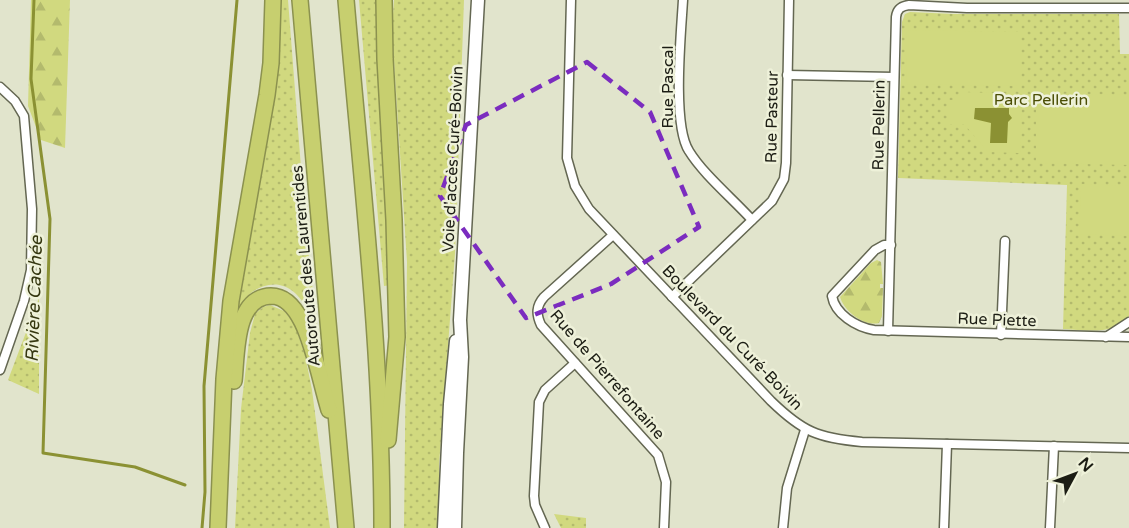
<svg xmlns="http://www.w3.org/2000/svg" width="1129" height="528" font-family="'Varela Round',sans-serif">
<style>
.grass{fill:url(#grass-dots)}
.forest{fill:url(#forest-firs)}
.pitch{fill:#d1d97f}
.water{fill:#8b9133}
.lines{fill:none;stroke-linecap:round;stroke-linejoin:round}
.stream{stroke:#8b9133;stroke-width:3}
.street-casing{stroke:#646752;stroke-width:11}
.secondary-casing{stroke:#646752;stroke-width:15}
.highway-casing{stroke:#8b914f;stroke-width:18}
.street{stroke:#fff;stroke-width:8}
.secondary{stroke:#fff;stroke-width:12}
.highway{stroke:#c7cf6f;stroke-width:15}
.marked{fill:none;stroke:#7b2cbf;stroke-width:4.5;stroke-dasharray:12 8;stroke-linejoin:round}
.labels{text-anchor:middle;stroke-width:5;stroke-linejoin:round;paint-order:stroke}
.street-label{font-size:16px;fill:#1c1d14;stroke:#eef1d9}
.park-label{font-size:16px;fill:#4b4e05;stroke:#eef1d9}
.water-label{font-size:18px;font-style:italic;fill:#353710;stroke:#eef1d9}
</style>
<defs>
<pattern id="grass-dots" width="8" height="8" patternUnits="userSpaceOnUse" patternTransform="scale(1.5)"><rect width="8" height="8" fill="#d1d97f"/><path d="M2 2h.1M6 6h.1" fill="none" stroke="#b3ba6d" stroke-width="1.8" stroke-linecap="round"/></pattern>
<pattern id="forest-firs" width="22" height="20" patternUnits="userSpaceOnUse" patternTransform="scale(1.5)"><rect width="22" height="20" fill="#d1d97f"/><path d="M5 1l3.5 6h-7zM16 11l3.5 6h-7z" fill="#b3ba6d"/></pattern>
</defs>
<rect width="100%" height="100%" fill="#e1e4cc"/>
<!-- grass -->
<g class="grass">
<path d="M281 0H288L306 232 317 326H314C309 314 305 302 295 293 274 273 241 291 237 316V305L275 92 279 55Z"/>
<path d="M359 0H378L391 285 384 286Z"/>
<path d="M394 0H464L455 253 439 465 441 528H404L407 262 392 29Z"/>
<path d="M910 12 953 14H1119L1120 54H1129V316C1114 336 1086 330 1063 329L1067 185 898 178 902 22 905 14Z"/>
<path d="M39 298V394L8 380Z"/>
<path d="M270 305 284 311 294 323 305 355 312 390 330 528H235L241 409 250 333 255 314 263 307Z"/>
<path d="M554 514 586 518V528H561Z"/>
</g>
<!-- forest -->
<g class="forest">
<path d="M31 0H70L65 148 41 140 28 106Z"/>
<path d="M877 260 881 262 883 284H880V288H883L882 316 879 323C864 327 844 311 840 297L871 263Z"/>
</g>
<!-- pitch -->
<g class="pitch">
<path d="M907 30 1021 32V86L906 84Z"/>
<path d="M962 92 1022 94 1020 153 988 152 964 124H949V100H954V97H962Z"/>
<path d="M1036 93 1129 95V165L1036 163Z"/>
<path d="M1081 184 1129 186V236L1079 234Z"/>
</g>
<!-- water -->
<path class="water" d="M975 108H1009V114L1012 118 1008 122 1007 143H990L991 123 974 119Z"/>
<g class="lines">
<!-- stream -->
<g class="stream">
<path d="M34 0 31 79 50 219 43 453 135 467 185 485"/>
<path d="M202 528 205 492 204 386 237 0"/>
</g>
<!-- street casing -->
<g class="street-casing">
<g id="street">
<path d="M571 0 567 158 575 186 589 209 771 401C803 432 818 438 862 442L1129 448"/>
<path d="M683 0C681 34 672 125 689 151 703 174 733 199 752 220"/>
<path d="M787 75 894 77"/>
<path d="M0 87 15 101 24 116 32 209 31 270 24 301 0 370"/>
<path d="M613 235 544 297C536 306 536 314 541 325L658 455 666 482 664 528"/>
<path d="M891 245H884L875 250 832 296C835 314 856 327 874 330L1129 337"/>
<path d="M672 297 772 201 784 179 786 163 789 0"/>
<path d="M888 331 896 17C897 9 901 6 909 5L967 8H1129"/>
<path d="M1001 335 1005 241"/>
<path d="M1106 337 1129 322"/>
<path d="M545 528 535 505 534 496 539 402 545 390 575 363"/>
<path d="M783 528 787 488 805 430"/>
<path d="M944 528 947 444"/>
<path d="M1050 528 1054 446"/>
</g>
</g>
<!-- secondary casing -->
<g class="secondary-casing">
<g id="secondary">
<path d="M444 528 450 404 456 341"/>
<path d="M455 528 457 453 462 357 460 320 478 0"/>
</g>
</g>
<!-- highway casing -->
<g class="highway-casing">
<g id="highway">
<path d="M300 0 346 528"/>
<path d="M346 0C361 176 382 352 382 528"/>
<path d="M384 0 385 59 394 220 397 337 388 440"/>
<path d="M234 381C237 355 234 297 271 296 286 296 296 310 302 322 314 346 321 383 329 410"/>
<path d="M218 528 224 379 231 301 267 95 271 63 273 0"/>
</g>
</g>
<!-- street -->
<use href="#street" class="street"/>
<!-- secondary -->
<use href="#secondary" class="secondary"/>
<!-- highway -->
<use href="#highway" class="highway"/>
</g>
<!-- marked area -->
<path class="marked" d="M587 62 650 112 699 227 611 284 526 318 440 196 466 125Z"/>
<g class="labels">
<!-- street labels -->
<g class="street-label">
<text transform="translate(667 87) rotate(-90)" y="6">Rue Pascal</text>
<text transform="translate(771 117) rotate(-89)" y="6">Rue Pasteur</text>
<text transform="translate(878 125) rotate(-89)" y="6">Rue Pellerin</text>
<text transform="translate(452 159) rotate(-87)" y="6">Voie d'accès Curé-Boivin</text>
<text transform="translate(305 266) rotate(-95)" y="6">Autoroute des Laurentides</text>
<text transform="translate(997 319) rotate(2)" y="6">Rue Piette</text>
<text transform="translate(733 337) rotate(46)" y="6">Boulevard du Curé-Boivin</text>
<text transform="translate(608 374) rotate(49)" y="6">Rue de Pierrefontaine</text>
</g>
<!-- park labels -->
<g class="park-label">
<text x="1041" y="105">Parc Pellerin</text>
</g>
<!-- water labels -->
<g class="water-label">
<text transform="translate(34 299) rotate(-88)" y="6">Rivière Cachée</text>
</g>
</g>
<!-- north arrow -->
<g transform="translate(1075 474) rotate(49)" stroke="#eef1d9" stroke-width="4.5" paint-order="stroke">
<path d="M0-4.5L10 22L0 15L-10 22Z" fill="#1c1d14"/>
<text y="-9" font-size="16" font-weight="bold" text-anchor="middle" fill="#1c1d14">N</text>
</g>
</svg>
